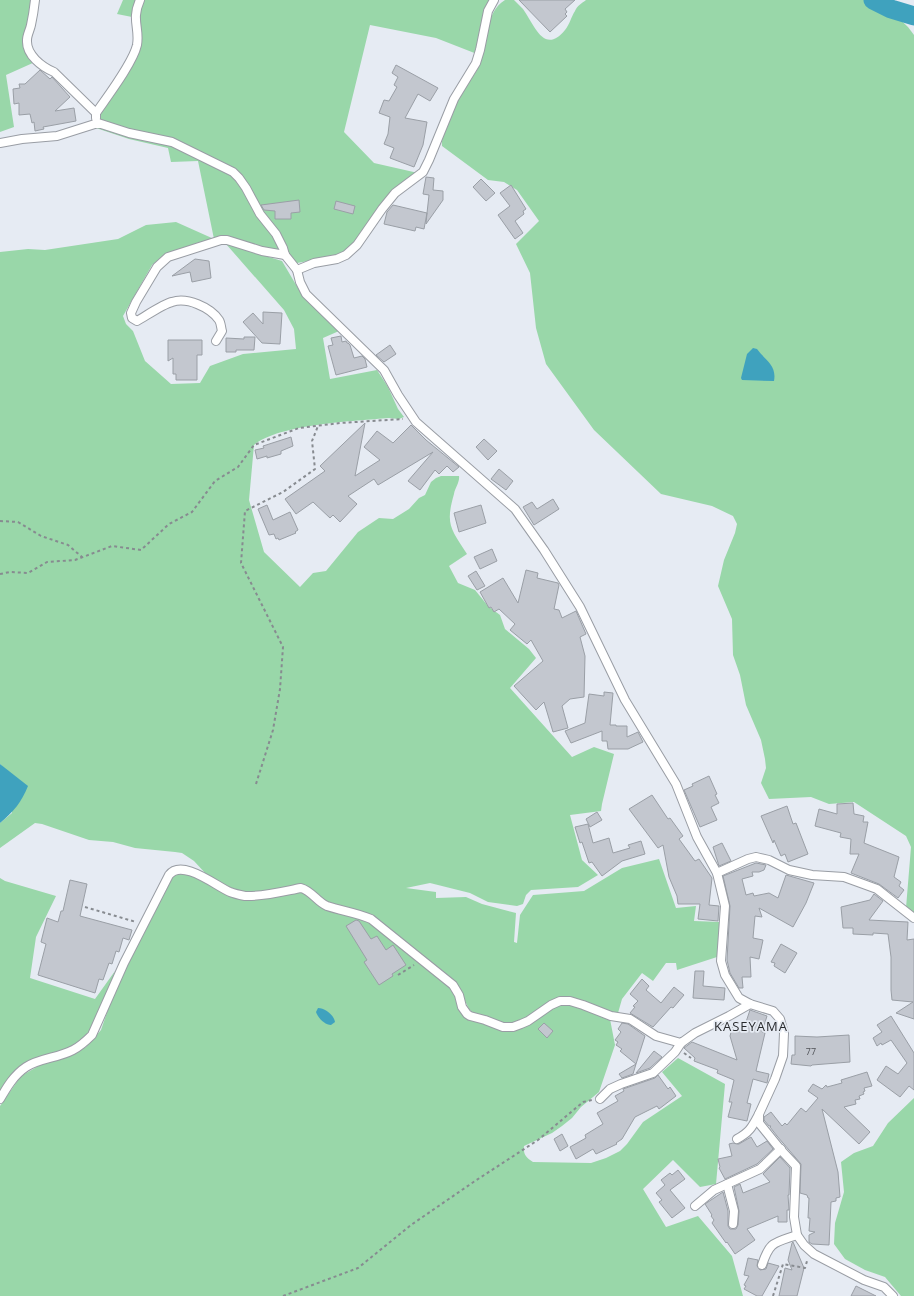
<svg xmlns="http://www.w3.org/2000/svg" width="914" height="1296" font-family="'Open Sans',sans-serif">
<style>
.green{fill:#99d7a9}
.water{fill:#3fa2be}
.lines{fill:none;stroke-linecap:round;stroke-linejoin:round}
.river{stroke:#3fa2be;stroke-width:19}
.building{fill:#c3c7cf;stroke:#9a9fa6}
.minor-casing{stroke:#999da4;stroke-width:10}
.path{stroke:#878b90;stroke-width:2;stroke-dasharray:3 3;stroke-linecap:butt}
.minor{stroke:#fff;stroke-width:8}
.labels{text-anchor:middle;stroke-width:3.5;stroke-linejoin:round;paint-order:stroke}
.number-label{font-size:9px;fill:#4e5055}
.quarter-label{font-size:13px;letter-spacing:1px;fill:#27292c;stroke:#e6ebf3}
</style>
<rect width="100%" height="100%" fill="#e6ebf3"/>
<!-- green -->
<g class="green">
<path d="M0 0H37L30 39 35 62 6 75 14 127 0 132V141Z"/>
<path d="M123 0H138L132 17 117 14Z"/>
<path d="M142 0H490L477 54 436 38 370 25 344 132 374 163 418 173 357 241 347 251 337 256 297 263 289 256 263 214 244 179 173 140 120 128 99 119V113L136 53 137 18Z"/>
<path d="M505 0H514C517 3 520 6 523 9 534 24 544 56 565 30 570 24 571 17 575 11 577 6 582 3 586 0H880L908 27 914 35V914L906 908 911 847 906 836 854 802 829 804 811 797 769 799 761 783 766 768 765 759 761 740 746 705 740 675 733 655 732 619 718 586 724 560 735 533 737 524 733 516 712 506 661 494 594 430 546 364 536 328 530 273 516 244 539 221 517 190 504 182 488 180 442 146C441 131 456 100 465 87 470 80 477 72 480 64 487 43 485 12 505 0Z"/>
<path d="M100 126 170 144 234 176 274 236 280 250 263 247 230 237 222 236 214 239 164 255 152 265 123 316 126 324 133 331 145 361 171 384 200 383 210 366 243 354 296 349 294 329 284 310 226 244 282 261 302 295 339 331 323 338 330 379 377 370 388 387 398 409 404 417 399 419 389 418C356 421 279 424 254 445L249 500 264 552 300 587 313 573 326 571 358 532 379 518 393 519 409 509 419 498 425 495 431 482 436 478 441 476H459C460 482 455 488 454 494 445 525 451 529 467 554L449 566 458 583 475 590 488 606 500 615 505 629 529 649 536 658 510 688 572 757 594 747 614 754 602 804 601 811 570 815 582 860 598 875 578 887 531 890 526 895 523 904 517 906 488 902 470 893 430 883 406 888 436 892V898L466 897 482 904 516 913 514 942 517 943 520 915 533 895 584 891 622 868 659 859 676 908 696 906 694 921 721 922 717 957 677 970 676 963H666L653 981 642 973 622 999 618 1013H612L571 998C554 1006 522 1025 505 1024 496 1023 485 1018 476 1015L469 1009 458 987 372 916C358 909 343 908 328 903 318 899 313 888 302 885L254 893 240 892 226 886 207 875 194 861 182 853 175 852 135 848 113 842 89 840 42 824 35 823 0 848V823L12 813 3 767 0 764V252L28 249 45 250 118 239 146 225 176 222 214 239 198 161 171 162 168 148 129 139 93 127Z"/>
<path d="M177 872H180L201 878 239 898 300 891 370 922 452 987 463 1013 503 1030 559 1004 576 1005 610 1019 615 1045 599 1092 581 1107 572 1118 562 1126 552 1133 524 1146C523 1154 526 1158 533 1162L591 1163 606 1158 620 1151 627 1144 643 1122 682 1096 662 1072 678 1058 725 1084 716 1184 700 1187 673 1160 643 1189 666 1227 698 1216 732 1256 743 1296H0V1106L21 1076 42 1064 74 1054 86 1047 101 1030 114 992 171 878Z"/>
<path d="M0 878 5 881 56 896 36 937 30 978 95 999 115 971 102 1009 91 1032 82 1041 70 1048 30 1061 0 1094Z"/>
<path d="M914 1098V1296H901L885 1277 865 1270 845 1259 834 1244 835 1223 844 1192 841 1162 854 1153 873 1146 888 1123Z"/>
</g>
<!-- water -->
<g class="water">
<path d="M753 348 757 349C765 360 777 365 774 381L742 380 741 378 747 354Z"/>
<path d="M0 764 28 786C21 803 14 811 0 823Z"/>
<path d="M318 1008C325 1008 334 1015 335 1022L331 1025C325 1025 318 1018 316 1012Z"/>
</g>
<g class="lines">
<!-- river -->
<path class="river" d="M873 0 891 9 914 16"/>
</g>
<!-- building -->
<g class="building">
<path d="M519 0H575L565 9 567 12 565 14 567 16 550 32Z"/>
<path d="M396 65 438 88 430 101 418 94 405 118 427 122 423 145 414 167 390 158 394 148 384 144 388 134 390 117 379 113 384 100 389 101 397 87 394 85 398 77 392 73Z"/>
<path d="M40 70 50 79 52 77 70 97 55 111 74 108 76 121 43 127 44 129 35 131 34 122 32 123 30 114 19 115V103L14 104 13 89 20 88 19 84H25Z"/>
<path d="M426 177 434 178 433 190 443 191V200L426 224 427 213 424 229 416 227 415 231 384 224 387 212 393 205 427 213 429 195 423 194Z"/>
<path d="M481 179 495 193 486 201 473 187Z"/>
<path d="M511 185 526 209 523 211 524 214 515 221 523 233 515 239 498 215 510 206 500 193Z"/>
<path d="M299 200 300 212 291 213V219H275V211L264 210 261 205Z"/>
<path d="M336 201 355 206 353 214 334 209Z"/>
<path d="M195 259 209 261 211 278 192 282 190 272 172 276Z"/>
<path d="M263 312 282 313 280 344 262 343 243 322 253 313 263 324Z"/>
<path d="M341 336 342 342 346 341 347 343H348L350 345 354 358 362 356 365 359 367 367 336 375 328 346 333 345 331 338Z"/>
<path d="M244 337H255L254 350H236V352H226V338L244 339Z"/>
<path d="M168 340H202V355H197V380H176V374H173V358L168 361Z"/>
<path d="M390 345 396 354 384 362 376 355Z"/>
<path d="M365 423 355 476 380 460 364 447 377 431 393 443 411 425 426 440 459 467 453 472 447 466 439 474 435 470 420 490 408 481 433 452 378 485 374 479 348 496 357 504 340 522 333 515 330 518 313 502 296 514 285 499 325 471 320 466Z"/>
<path d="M291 437 293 446 281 451V454L267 458V456L257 459 255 450 264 448 263 446Z"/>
<path d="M484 439 497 451 488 460 476 447Z"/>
<path d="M499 469 513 481 506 490 491 479Z"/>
<path d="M553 499 559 509 534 525 523 507 532 502 537 509Z"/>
<path d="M267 505 273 520 290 512 298 530 295 532 296 533 279 540 278 538 276 539 274 534 269 535 258 509Z"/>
<path d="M481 505 486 523 459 532 454 513Z"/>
<path d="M492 549 497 561 480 569 474 557Z"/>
<path d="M526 570 538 573 537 578 558 583 559 585 554 609 559 610 562 618 576 611 586 634 580 637 585 656 584 697 570 699 562 706 568 728 553 732 544 702 536 710 514 686 543 661 531 640 527 644 510 630 515 624 499 609 494 612 491 607 489 608 480 592 503 578 518 603Z"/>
<path d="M476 571 485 586 477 590 468 576Z"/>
<path d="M604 692 613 693 610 725H616V726H627V737L638 732 643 742 628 749H608L607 741H602V731L571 743 565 731 585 723 589 694 604 696Z"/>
<path d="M709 776 717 794 715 795 719 803 711 807 717 820 700 827 684 790 693 786 692 784Z"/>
<path d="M652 795 668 819 670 818 683 836 679 839 695 861 699 859 712 878 709 905 719 906 718 921 698 919 700 904H678L677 896 669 877 663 845 658 848 629 809Z"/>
<path d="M853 803 854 814 864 816 863 822H868L864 843 899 857 894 877 901 882 899 886 904 890 898 898 879 884 851 873 859 854H850L851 839 840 837 841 833 815 826 819 809 837 814V804Z"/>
<path d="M787 806 793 824 796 823 808 854 788 862 785 854 781 856 774 840 773 843 761 816Z"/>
<path d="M597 812 602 820 590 827 586 819Z"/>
<path d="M588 824 593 843 609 838 613 853 630 848 628 845 641 841 645 854 622 861 602 876 592 862 589 863 582 842 580 843 575 827Z"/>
<path d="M722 843 731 861 719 866 713 847Z"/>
<path d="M756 863 766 865 764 870 759 872H752L753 876 742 879 746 895 753 893 754 896 769 893 778 898 786 875 814 883 806 903 793 927 759 908 762 917 755 916 753 938 763 940 759 959 750 957 751 977H742L743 988H739L730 973 727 960 730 906 723 876Z"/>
<path d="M70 880 87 884 80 916 132 930 129 940 123 938 119 952 116 951 112 964 109 963 103 980 99 979 95 993 38 975 46 944 41 942 47 918 58 922 61 911H63Z"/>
<path d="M874 894 883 901 869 920 908 922 907 940 914 939V1019L896 1013 913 1002 892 1000 891 990V957L888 934 873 933V935L853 934V928H843L841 907 870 900Z"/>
<path d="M356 920 359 921 371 939 377 936 386 950 393 945 406 965 392 974 393 976 379 985 364 962 367 960 346 926Z"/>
<path d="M781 944 797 953 785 973 774 966 775 963 771 962Z"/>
<path d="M695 971H704L703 986 725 988 724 1000 693 998Z"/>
<path d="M642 979 649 986 646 990 661 1003 674 987 684 995 673 1008 671 1007 653 1027 630 1013 635 1007 633 1006 638 1001 630 994Z"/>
<path d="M750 1010 767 1016 762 1032 765 1033 756 1071 769 1074 767 1083 753 1079 747 1103 751 1104 747 1121 728 1117 732 1102H729L734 1080 717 1073 718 1070 694 1061 695 1058 684 1048 692 1042 737 1060 730 1036 733 1025 744 1028Z"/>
<path d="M891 1016 914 1053V1090L909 1086 900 1097 877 1080 886 1066 898 1074 907 1063 891 1040 882 1045 881 1043 877 1046 873 1038 882 1032 877 1025Z"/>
<path d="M544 1023 553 1031 547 1038 538 1029Z"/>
<path d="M622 1023 628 1024 645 1036 636 1064 620 1051 622 1049 616 1045 618 1042 615 1040 621 1032 618 1029Z"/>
<path d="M849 1035 850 1062 812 1065 811 1066 791 1064 792 1055H795V1036L817 1037Z"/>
<path d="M654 1051 662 1057 650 1068 636 1073Z"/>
<path d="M636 1064 633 1074 622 1078 619 1074Z"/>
<path d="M867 1072 872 1086 864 1088 865 1091 863 1092 864 1094 859 1096 860 1099 855 1100 856 1104 844 1107 870 1132 859 1144 822 1109 838 1172 840 1197 836 1198V1201L831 1202 829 1245 812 1244 809 1242V1235L815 1232 809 1231 810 1218H808L809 1198H808L807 1195 800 1193 801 1164 777 1136 770 1127 771 1126H769L764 1120V1117L771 1112 782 1126 785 1123 787 1125 801 1108 806 1112 818 1098 808 1091 813 1084 822 1089 826 1085 827 1087 842 1083 841 1080Z"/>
<path d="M658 1075 668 1089 670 1087 676 1096 659 1109 657 1106 635 1117 622 1139 616 1143 617 1144 596 1154 593 1149 576 1159 570 1147 586 1138 585 1135 603 1124 597 1113 618 1101 615 1096 624 1091 623 1089 655 1078Z"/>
<path d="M562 1134 568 1146 560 1151 554 1139Z"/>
<path d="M751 1137 757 1147 767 1141 773 1149 757 1164 725 1179 719 1168 720 1167 718 1159 732 1156 729 1144 733 1143 737 1144H739Z"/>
<path d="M780 1157 790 1168 789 1195H788L789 1210H787V1222H778V1216L747 1229 755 1240 735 1254 727 1242 726 1243 712 1223 714 1220 711 1216 712 1215 705 1204 723 1192 728 1211V1226L730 1229H736L738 1225 739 1211 734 1187 740 1184 743 1193 770 1182 763 1174Z"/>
<path d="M678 1170 685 1179 670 1190 685 1208 672 1218 659 1202 662 1200 656 1193 665 1185 661 1180 670 1173 672 1175Z"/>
<path d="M793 1242 804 1268 797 1296H779L785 1268 792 1270 788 1260 792 1243Z"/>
<path d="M748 1258 758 1260 757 1266 760 1270 766 1269 768 1263 779 1266 762 1296H757L744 1289 746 1286 744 1285 749 1276 744 1275Z"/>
<path d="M856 1286 876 1296H851Z"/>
</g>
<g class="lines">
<!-- minor casing -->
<g class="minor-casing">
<g id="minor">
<path d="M35 0C34 9 33 16 31 25 30 30 27 35 27 40 26 55 42 67 54 72L96 113"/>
<path d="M96 118V113C107 97 133 63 137 45 140 28 131 20 140 0"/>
<path d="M0 143 22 139 57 136 98 123 129 133 172 142 233 172 239 178 246 188 260 214 276 234 283 248 285 255 297 270 300 282 306 294 384 370 398 395 416 422 515 509 544 550 580 607 625 700 676 784 697 837 717 873 725 906 721 961 725 975 739 998 750 1004 773 1011 780 1019 784 1033 783 1056 775 1079 759 1114V1123L780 1149 796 1166 794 1217 797 1235 804 1245 814 1254 864 1280 884 1287 893 1296"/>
<path d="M297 270 314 263 337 259 346 255 357 245 382 209 395 193 423 172 429 160 454 99 476 63 480 50 488 11 494 0"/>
<path d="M216 341 222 331C221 328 221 323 219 320 210 307 187 297 172 302 163 304 146 316 137 321L132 318 131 313 136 302 157 267 168 257 221 240H227L262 251 285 255"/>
<path d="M717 873 748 859 756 857 769 860 789 870 812 875 844 877 877 889 914 918"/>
<path d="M0 1099C7 1087 14 1075 26 1067 40 1058 58 1058 73 1050 81 1046 86 1041 92 1035L124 963 169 875C182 858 216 886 230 892 235 894 240 895 245 896 261 897 285 891 301 888 312 891 317 902 327 906 342 911 357 913 371 919L453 985 459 995 462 1007 467 1014 470 1016 485 1020 503 1027H513L521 1024 528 1021 551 1005 560 1001H570L583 1005 611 1016 630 1019 656 1036 681 1043 695 1033 729 1016 750 1004"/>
<path d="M600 1099 610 1089 621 1084 653 1073 675 1052 681 1043"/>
<path d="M737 1139C750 1132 752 1127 759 1114"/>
<path d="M727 1184 734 1211 733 1224"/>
<path d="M695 1206 714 1190 760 1169 781 1149"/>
<path d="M762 1265C770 1241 774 1243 797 1235"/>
</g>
</g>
<!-- path -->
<g class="path">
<path d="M0 521 18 522 41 536 68 545 82 557"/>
<path d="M0 574 10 572 28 573 47 562 75 560 112 546 141 550 169 524 192 512 215 481 238 467 254 445 299 428 340 423 403 419"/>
<path d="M256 784 273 730 280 689 283 647 241 563 245 511 283 492 315 469 312 441 318 426"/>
<path d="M85 907 136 922"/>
<path d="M398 975 414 965"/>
<path d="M684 1053 691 1058"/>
<path d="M283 1296 358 1268 411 1225 475 1181 538 1140 583 1102 592 1100"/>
<path d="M773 1296 783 1264 805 1268 807 1261"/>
</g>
<!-- minor -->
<use href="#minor" class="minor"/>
</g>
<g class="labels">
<!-- number labels -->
<g class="number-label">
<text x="811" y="1055">77</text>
</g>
<!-- quarter labels -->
<g class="quarter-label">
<text x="751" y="1031">KASEYAMA</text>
</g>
</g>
</svg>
